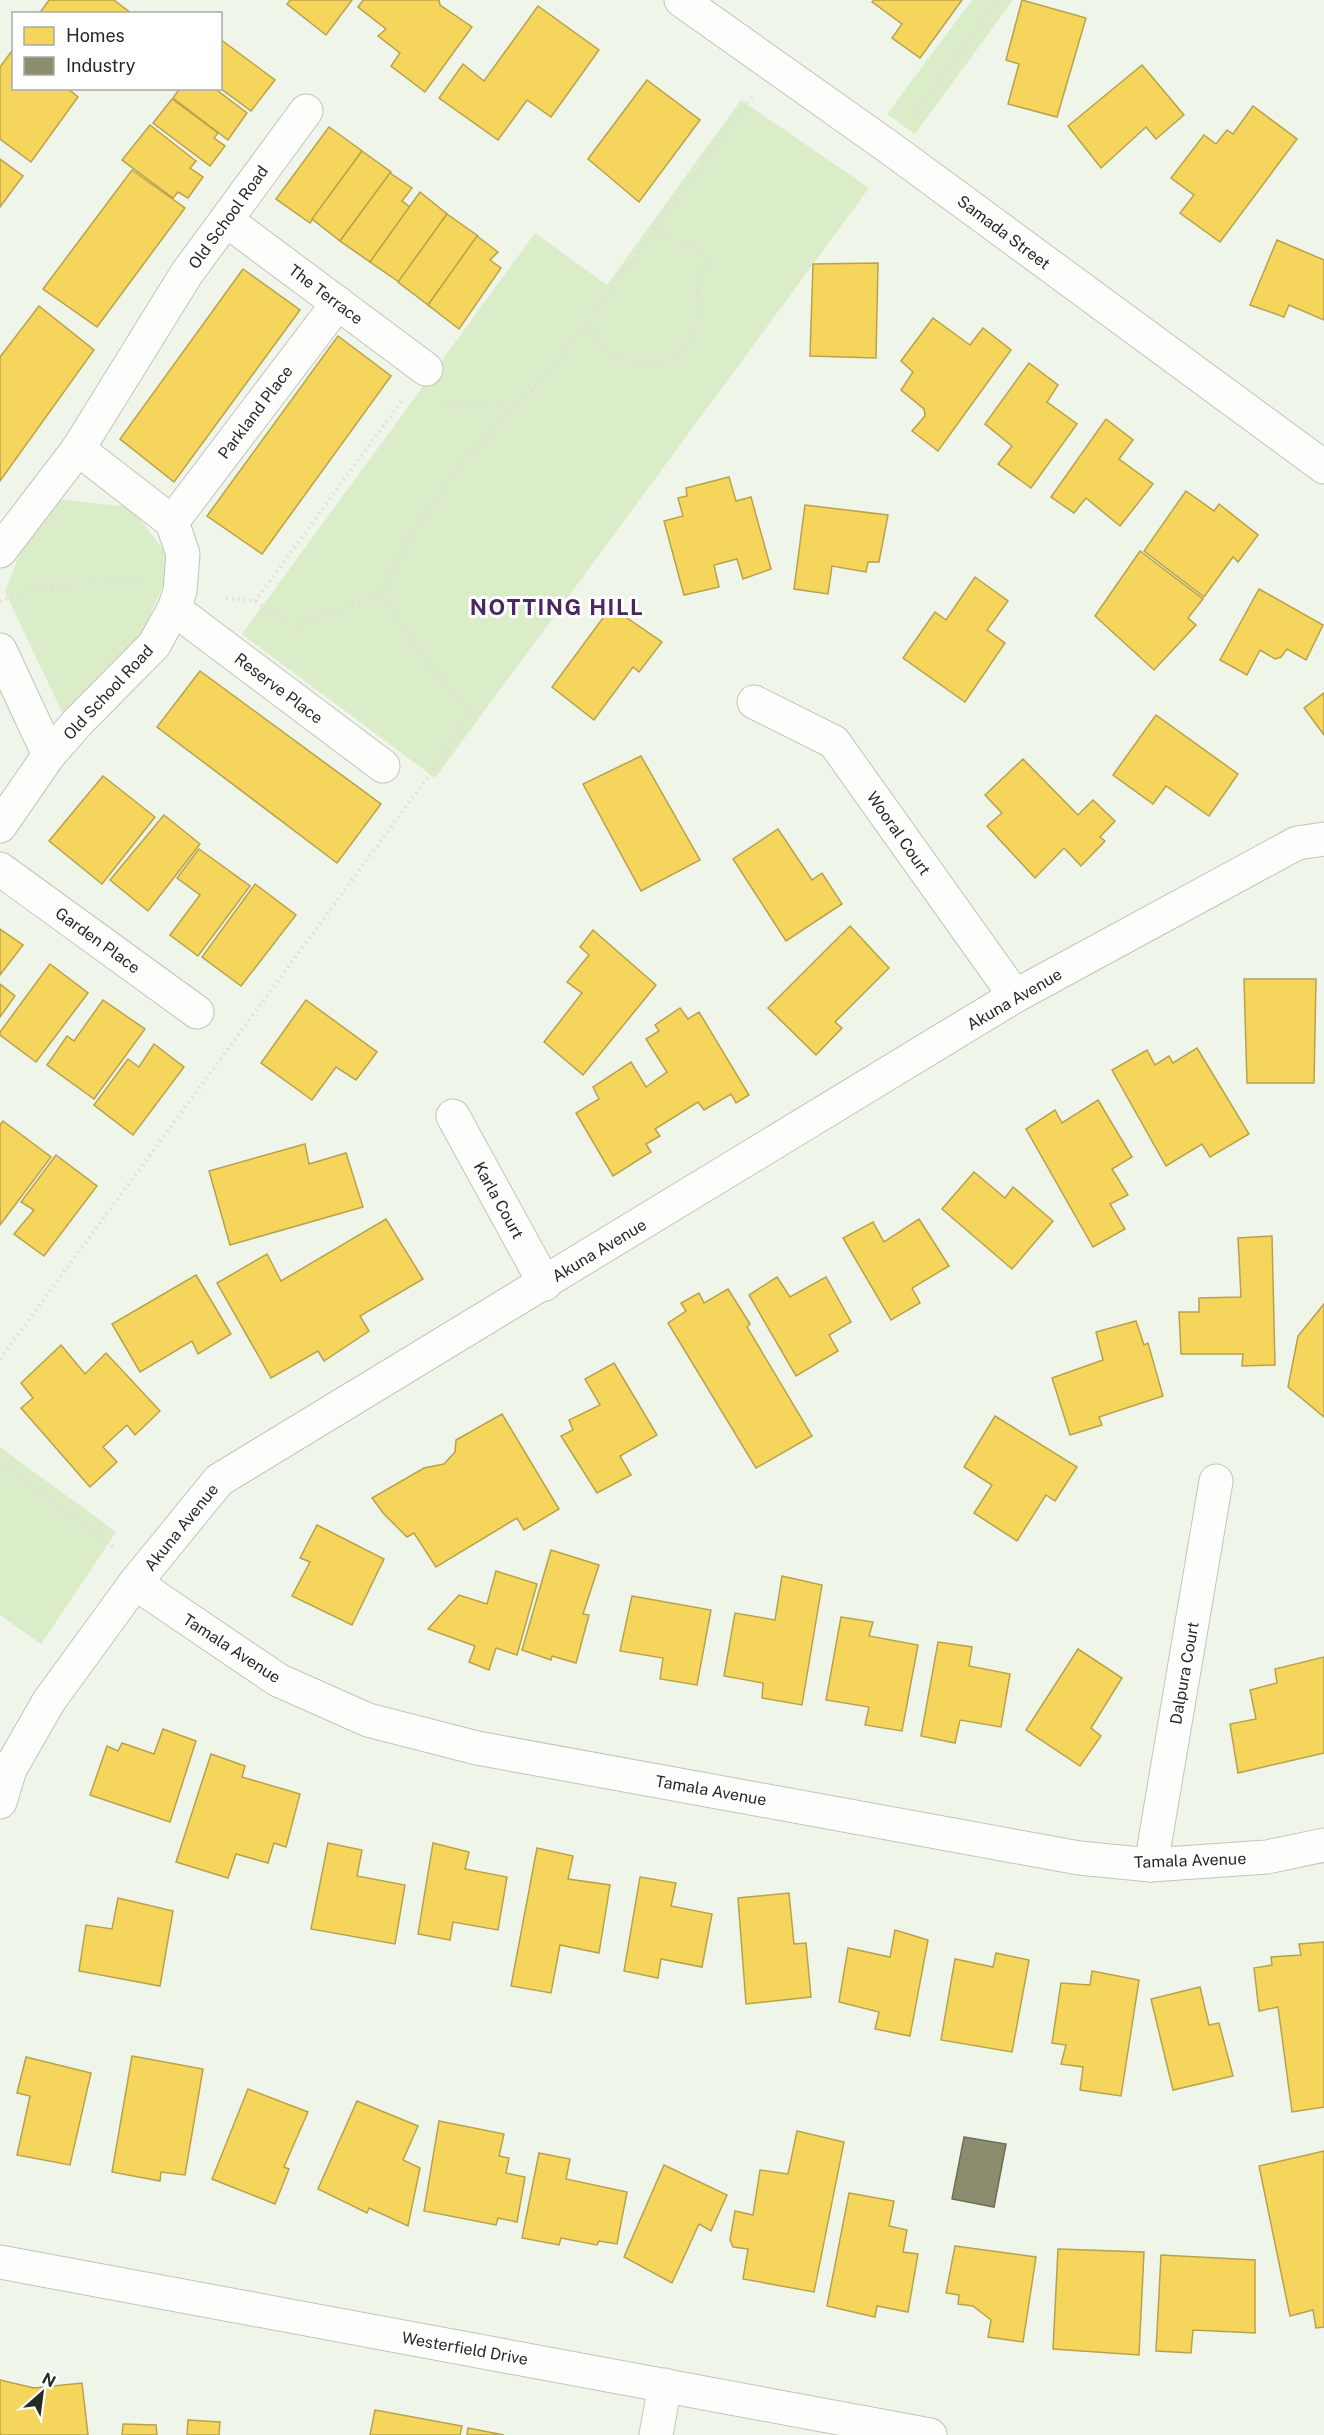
<svg xmlns="http://www.w3.org/2000/svg" width="1324" height="2435" font-family="'Public Sans',sans-serif">
<style>
.green{fill:#dbecc8}
.homes{fill:#f6d55c;stroke:#b8a24b;stroke-width:1.5}
.industry{fill:#8c8c6e;stroke:#6d6f57;stroke-width:1.5}
.lines{fill:none;stroke-linecap:round;stroke-linejoin:round}
.street-casing{stroke:#c1c5bb;stroke-width:35}
.path{stroke:#dcdfda;stroke-width:4;stroke-dasharray:1.5 4.5;stroke-linecap:butt}
.street{stroke:#fdfefc;stroke-width:33}
.labels{text-anchor:middle;stroke-width:6;stroke-linejoin:round;paint-order:stroke}
.street-label{font-size:16px;fill:#262a22;stroke:#fff}
.district-label{font-size:22px;font-weight:bold;letter-spacing:1.5px;fill:#492861;stroke:#fff}
</style>
<rect width="100%" height="100%" fill="#eff5e8"/>
<!-- green -->
<g class="green">
<path d="M972 0H1013L915 134 887 114Z"/>
<path d="M741 100 869 188 435 778 242 634 535 233 607 285Z"/>
<path d="M55 499 131 507 173 563 140 638 65 718 5 592 22 548Z"/>
<path d="M0 1447 116 1532 41 1644 0 1615Z"/>
</g>
<!-- homes -->
<g class="homes">
<path d="M49 0H114L132 14H39Z"/>
<path d="M290 0H352L326 35 287 4Z"/>
<path d="M363 0H439L440 5 472 27 425 92 391 66 400 53 378 36 386 29 358 7Z"/>
<path d="M874 0H962L920 58 892 38 902 24 872 2Z"/>
<path d="M1022 0 1086 18 1057 117 1008 104 1019 64 1006 60Z"/>
<path d="M538 6 599 50 551 117 527 100 498 140 439 98 463 64 484 81Z"/>
<path d="M220 39 275 80 251 111 220 88Z"/>
<path d="M14 48V88H67L78 97 31 162 0 139V67Z"/>
<path d="M1142 65 1184 115 1156 139 1146 127 1101 168 1068 126Z"/>
<path d="M647 80 700 120 639 202 588 159Z"/>
<path d="M180 88H214L247 113 228 140 173 98Z"/>
<path d="M172 99 218 133 214 138 225 146 210 166 153 123Z"/>
<path d="M1253 106 1297 139 1220 242 1180 213 1194 195 1171 178 1204 135 1216 144 1227 130 1233 134Z"/>
<path d="M150 125 196 161 190 168 203 177 188 198 178 192 173 198 122 160Z"/>
<path d="M329 127 362 151 310 223 276 199Z"/>
<path d="M362 151 391 172 340 241 312 219Z"/>
<path d="M0 159 23 176 0 207Z"/>
<path d="M132 170 185 208 97 327 43 289Z"/>
<path d="M390 173 412 188 402 201 410 207 370 262 340 241Z"/>
<path d="M420 192 447 214 399 282 370 262Z"/>
<path d="M447 214 478 236 428 305 398 282Z"/>
<path d="M477 236 498 252 490 260 501 268 459 329 428 305Z"/>
<path d="M1277 240 1324 260V320L1289 305 1284 317 1250 305Z"/>
<path d="M878 263 876 358 810 356 813 264Z"/>
<path d="M243 269 300 310 174 482 120 439Z"/>
<path d="M39 306 94 350 0 481V357Z"/>
<path d="M933 318 970 345 983 328 1011 350 938 451 912 431 925 416 924 409 901 390 913 372 901 361Z"/>
<path d="M338 336 391 376 262 554 207 516Z"/>
<path d="M1029 363 1058 385 1047 402 1077 424 1031 488 998 464 1012 446 985 424Z"/>
<path d="M1106 419 1133 440 1119 459 1153 484 1120 526 1086 498 1074 513 1051 497Z"/>
<path d="M729 477 736 501 751 497 771 569 743 579 737 559 714 565 719 587 684 595 664 521 683 516 678 498 687 496 686 488Z"/>
<path d="M1186 491 1214 511 1219 504 1258 535 1238 562 1233 557 1204 597 1144 551Z"/>
<path d="M805 505 888 515 879 562H868L866 572 832 566 828 594 794 589Z"/>
<path d="M1140 551 1203 599 1188 618 1196 625 1154 670 1095 616Z"/>
<path d="M975 577 1008 601 987 630 1005 643 965 702 903 658 935 612 946 620Z"/>
<path d="M1259 589 1323 625 1306 660 1287 649 1281 657 1275 659 1260 650 1247 675 1220 660Z"/>
<path d="M611 607 662 642 639 672 633 667 594 720 552 687Z"/>
<path d="M200 671 381 804 337 863 157 727Z"/>
<path d="M1324 693V735L1304 708Z"/>
<path d="M1156 715 1238 774 1209 816 1166 786 1153 804 1113 775Z"/>
<path d="M641 756 700 860 641 891 583 784Z"/>
<path d="M1023 759 1078 815 1093 800 1115 821 1100 837 1105 841 1081 866 1064 848 1035 878 987 826 1002 813 985 795Z"/>
<path d="M103 776 155 817 102 884 49 841Z"/>
<path d="M164 815 200 844 148 911 110 880Z"/>
<path d="M778 829 812 880 822 873 842 904 786 941 733 859Z"/>
<path d="M199 849 250 886 198 956 170 935 200 895 177 878Z"/>
<path d="M255 884 296 915 241 986 202 957Z"/>
<path d="M850 926 889 968 835 1022 842 1028 816 1055 768 1008Z"/>
<path d="M0 929 23 945 0 975Z"/>
<path d="M593 930 656 985 583 1075 544 1042 582 993 567 982 589 955 580 947Z"/>
<path d="M50 964 88 993 36 1062 0 1035V1032Z"/>
<path d="M1244 979H1316L1314 1083H1247Z"/>
<path d="M0 984 15 996 0 1017Z"/>
<path d="M103 1000 145 1029 94 1099 47 1065 67 1036 74 1041Z"/>
<path d="M306 1000 377 1052 356 1080 336 1067 312 1100 261 1063Z"/>
<path d="M680 1008 688 1019 699 1012 749 1095 736 1103 731 1094 704 1110 698 1102 655 1129 660 1136 646 1144 651 1152 613 1176 576 1113 599 1099 593 1087 631 1062 646 1087 667 1072 646 1039 659 1031 655 1025Z"/>
<path d="M154 1044 184 1067 133 1135 94 1105 128 1059 139 1067Z"/>
<path d="M1197 1048 1249 1134 1210 1157 1202 1144 1166 1166 1112 1070 1147 1050 1155 1065 1169 1056 1173 1063Z"/>
<path d="M1098 1100 1132 1157 1112 1169 1128 1195 1110 1204 1125 1229 1093 1247 1026 1129 1055 1110 1062 1123Z"/>
<path d="M3 1121 51 1157 0 1225V1125Z"/>
<path d="M305 1144 309 1164 346 1153 363 1207 230 1245 209 1171Z"/>
<path d="M56 1155 97 1186 44 1256 14 1234 34 1210 21 1202Z"/>
<path d="M974 1172 1005 1198 1013 1187 1053 1221 1012 1269 942 1209Z"/>
<path d="M386 1219 423 1279 360 1316 369 1331 324 1361 318 1351 271 1378 217 1283 267 1254 281 1281Z"/>
<path d="M919 1219 949 1266 912 1288 920 1303 891 1320 843 1238 873 1222 884 1242Z"/>
<path d="M1272 1236 1275 1365 1242 1366 1243 1354H1181L1179 1312H1199V1298L1241 1297 1238 1238Z"/>
<path d="M196 1275 231 1334 198 1354 192 1341 140 1372 112 1324Z"/>
<path d="M777 1277 790 1297 826 1277 851 1322 829 1335 838 1351 796 1376 749 1295Z"/>
<path d="M728 1289 750 1324 747 1327 812 1436 756 1468 668 1323 686 1311 681 1303 699 1293 704 1303Z"/>
<path d="M1324 1304V1417L1288 1387 1298 1336Z"/>
<path d="M1136 1321 1144 1345 1148 1343 1163 1396 1099 1417 1102 1425 1070 1435 1052 1378 1103 1360 1096 1332Z"/>
<path d="M61 1345 85 1374 106 1353 160 1411 135 1435 127 1425 103 1447 117 1462 90 1487 21 1408 33 1398 21 1383Z"/>
<path d="M614 1363 657 1435 620 1456 631 1475 597 1493 561 1436 573 1430 569 1420 600 1405 585 1379Z"/>
<path d="M502 1414 559 1509 524 1530 517 1518 436 1567 414 1533 407 1537 384 1514 372 1498 424 1468 444 1464 455 1452 456 1440Z"/>
<path d="M995 1416 1077 1467 1055 1501 1046 1495 1017 1541 974 1513 992 1485 964 1467Z"/>
<path d="M317 1525 384 1559 352 1625 292 1596 310 1562 300 1558Z"/>
<path d="M551 1550 599 1565 583 1614 589 1615 576 1663 552 1656 551 1660 522 1650Z"/>
<path d="M496 1571 537 1584 517 1655 496 1648 489 1670 469 1662 475 1646 428 1629 459 1595 487 1604Z"/>
<path d="M782 1576 822 1585 802 1705 762 1698 763 1683 724 1676 735 1613 775 1620Z"/>
<path d="M632 1596 711 1610 697 1685 660 1679 663 1658 620 1651Z"/>
<path d="M841 1617 873 1622 869 1636 918 1645 902 1731 865 1725 869 1707 826 1700Z"/>
<path d="M938 1642 972 1647 969 1666 1010 1674 1001 1727 960 1720 955 1743 921 1736Z"/>
<path d="M1078 1649 1122 1678 1091 1728 1101 1736 1080 1766 1026 1730Z"/>
<path d="M1324 1657V1753L1238 1773 1230 1724 1256 1719 1250 1690 1277 1683 1275 1669Z"/>
<path d="M163 1729 196 1741 170 1822 90 1795 107 1746 118 1751 122 1743 154 1754Z"/>
<path d="M211 1754 245 1766 242 1777 300 1794 286 1847 274 1843 268 1863 236 1854 228 1878 176 1862Z"/>
<path d="M328 1843 362 1850 357 1876 405 1885 395 1944 311 1929Z"/>
<path d="M433 1843 469 1852 465 1869 507 1877 498 1930 453 1922 450 1940 418 1934Z"/>
<path d="M537 1848 573 1856 568 1879 610 1885 599 1953 560 1945 551 1993 511 1986Z"/>
<path d="M640 1877 676 1883 671 1906 712 1914 702 1967 661 1959 658 1978 624 1971Z"/>
<path d="M789 1893 794 1944 806 1943 811 1997 746 2004 738 1898Z"/>
<path d="M118 1898 173 1911 160 1986 79 1971 86 1925 112 1929Z"/>
<path d="M895 1930 928 1940 910 2036 875 2029 879 2012 839 2002 848 1948 890 1957Z"/>
<path d="M1324 1942V2107L1292 2112 1278 2007 1259 2011 1254 1968 1272 1965 1271 1957 1301 1955 1299 1944Z"/>
<path d="M996 1953 1029 1960 1012 2052 941 2040 955 1959 993 1967Z"/>
<path d="M1092 1971 1139 1980 1121 2096 1080 2090 1083 2067 1061 2064 1066 2045 1052 2043 1061 1983 1090 1985Z"/>
<path d="M1200 1987 1209 2025 1219 2023 1233 2076 1173 2090 1151 1999Z"/>
<path d="M132 2056 203 2069 185 2175 161 2172 160 2181 112 2172Z"/>
<path d="M26 2057 91 2073 70 2165 17 2155 30 2096 17 2093Z"/>
<path d="M248 2089 308 2112 284 2167 289 2169 275 2204 212 2179Z"/>
<path d="M357 2101 418 2126 403 2160 420 2168 408 2226 369 2208 367 2213 318 2189Z"/>
<path d="M439 2121 504 2134 499 2156 509 2158 506 2173 525 2177 517 2222 498 2218 496 2225 424 2211Z"/>
<path d="M797 2131 844 2142 814 2292 743 2279 748 2249 733 2247 730 2240 735 2211 753 2215 760 2170 788 2174Z"/>
<path d="M1324 2151V2327L1316 2328 1313 2310 1290 2316 1259 2166Z"/>
<path d="M539 2153 570 2159 566 2179 627 2192 617 2244 599 2241 597 2245 561 2238 559 2245 522 2238Z"/>
<path d="M664 2165 727 2195 711 2231 699 2224 672 2283 624 2257Z"/>
<path d="M849 2193 894 2201 889 2226 907 2230 903 2252 918 2254 908 2312 877 2306 875 2317 827 2306Z"/>
<path d="M955 2246 1036 2257 1023 2342 988 2337 991 2320 973 2306 958 2304 959 2295 946 2293Z"/>
<path d="M1058 2249 1144 2252 1139 2355 1053 2349Z"/>
<path d="M1161 2255 1255 2260V2333L1193 2330 1191 2353 1156 2351Z"/>
<path d="M0 2380 34 2388 82 2383 88 2435H0Z"/>
<path d="M375 2410 462 2426 460 2435H370Z"/>
<path d="M188 2420 220 2422 219 2435H187Z"/>
<path d="M123 2424 156 2425 157 2435H122Z"/>
<path d="M468 2428 504 2435H467Z"/>
</g>
<!-- industry -->
<path class="industry" d="M964 2137 1006 2144 994 2207 952 2199Z"/>
<g class="lines">
<!-- street casing -->
<g class="street-casing">
<g id="street">
<path d="M681 0 890 148 1324 467"/>
<path d="M226 220 426 369"/>
<path d="M172 522 338 303"/>
<path d="M0 551 78 449 187 273 306 111"/>
<path d="M174 609 383 766"/>
<path d="M0 650 49 755"/>
<path d="M754 702 834 742 1015 996"/>
<path d="M0 826 49 755 78 722 154 645 174 609 180 591 183 554 172 522 78 449"/>
<path d="M0 869 197 1012"/>
<path d="M453 1116 545 1284"/>
<path d="M135 1583 278 1680 368 1720 477 1748 1079 1858 1151 1865 1267 1857 1324 1845"/>
<path d="M0 1802 10 1769 49 1701 135 1583 219 1480 1015 996 1297 843 1324 839"/>
<path d="M1151 1865 1216 1481"/>
<path d="M0 2262 930 2435"/>
<path d="M656 2435 665 2385"/>
</g>
</g>
<!-- path -->
<g class="path">
<path d="M912 118 998 0"/>
<path d="M586 324C593 332 599 343 607 349 636 368 673 373 691 338 700 321 695 302 699 283 702 274 706 267 706 257L690 244 651 235"/>
<path d="M443 404 513 408"/>
<path d="M226 598 255 601 293 626 381 595"/>
<path d="M0 601 35 587 132 581 142 583"/>
<path d="M255 601 403 399"/>
<path d="M0 1359 430 774 466 719V708L425 659 381 595 410 536 461 462 544 378 586 324 752 97"/>
<path d="M0 1465H4L116 1549"/>
</g>
<!-- street -->
<use href="#street" class="street"/>
</g>
<g class="labels">
<!-- street labels -->
<g class="street-label">
<text transform="translate(228 217) rotate(-54)" y="6">Old School Road</text>
<text transform="translate(1004 232) rotate(37)" y="6">Samada Street</text>
<text transform="translate(326 294) rotate(37)" y="6">The Terrace</text>
<text transform="translate(255 412) rotate(-53)" y="6">Parkland Place</text>
<text transform="translate(279 688) rotate(37)" y="6">Reserve Place</text>
<text transform="translate(108 692) rotate(-47)" y="6">Old School Road</text>
<text transform="translate(899 833) rotate(55)" y="6">Wooral Court</text>
<text transform="translate(98 940) rotate(36)" y="6">Garden Place</text>
<text transform="translate(1014 999) rotate(-30)" y="6">Akuna Avenue</text>
<text transform="translate(499 1200) rotate(61)" y="6">Karla Court</text>
<text transform="translate(599 1250) rotate(-31)" y="6">Akuna Avenue</text>
<text transform="translate(181 1527) rotate(-51)" y="6">Akuna Avenue</text>
<text transform="translate(232 1648) rotate(33)" y="6">Tamala Avenue</text>
<text transform="translate(1184 1673) rotate(-80)" y="6">Dalpura Court</text>
<text transform="translate(711 1790) rotate(10)" y="6">Tamala Avenue</text>
<text transform="translate(1190 1860) rotate(-2)" y="6">Tamala Avenue</text>
<text transform="translate(465 2348) rotate(10)" y="6">Westerfield Drive</text>
</g>
<!-- district labels -->
<g class="district-label">
<text x="557" y="615">NOTTING HILL</text>
</g>
</g>
<!-- legend -->
<rect x="12" y="12" width="210" height="78" fill="#ffffff" stroke="#a8aaa7" stroke-width="1.5"/>
<rect x="24" y="27" width="30" height="18" fill="#f6d55c" stroke="#a8aaa7" stroke-width="1.5"/>
<text x="66" y="42" font-size="18" fill="#262a22">Homes</text>
<rect x="24" y="57" width="30" height="18" fill="#8c8c6e" stroke="#a8aaa7" stroke-width="1.5"/>
<text x="66" y="72" font-size="18" fill="#262a22">Industry</text>
<!-- north arrow -->
<g transform="translate(42 2393) rotate(28)" stroke="#ffffff" stroke-width="4.5" paint-order="stroke">
<path d="M0-4.5L10 22L0 15L-10 22Z" fill="#262a22"/>
<text y="-9" font-size="16" font-weight="bold" text-anchor="middle" fill="#262a22">N</text>
</g>
</svg>
